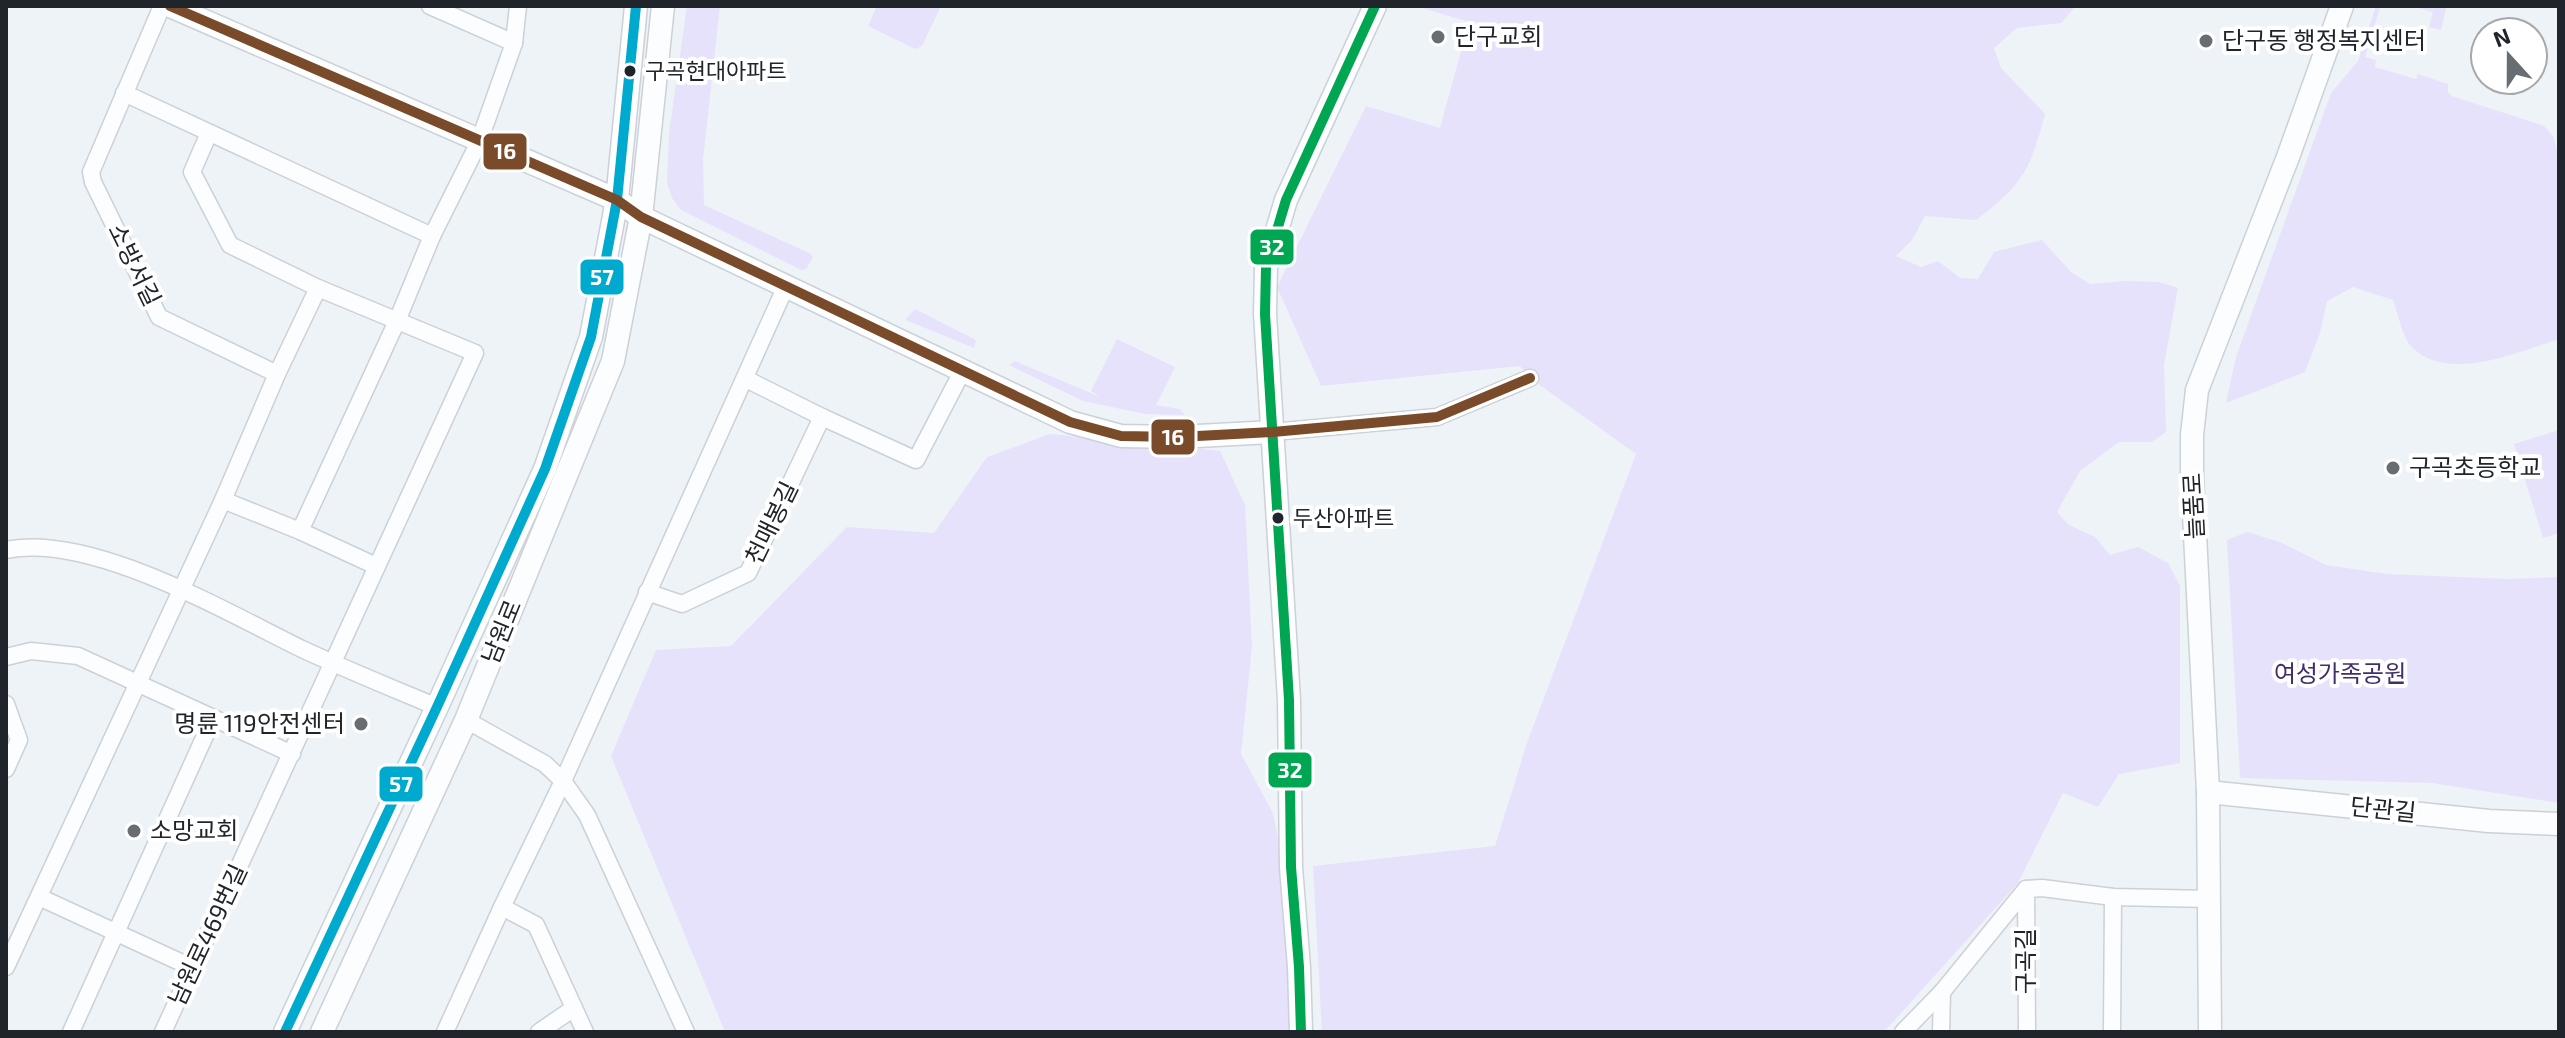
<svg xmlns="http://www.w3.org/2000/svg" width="2565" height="1038" font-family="'Exo 2','Noto Sans KR',sans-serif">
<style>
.green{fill:#e6e2fb}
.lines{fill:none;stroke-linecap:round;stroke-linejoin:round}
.minor-casing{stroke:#cbd1d6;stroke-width:19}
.tertiary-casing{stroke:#cbd1d6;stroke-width:25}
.minor{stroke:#fcfdfe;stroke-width:16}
.tertiary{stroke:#fcfdfe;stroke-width:22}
.bus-1-casing{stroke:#fff;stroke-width:16}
.bus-2-casing{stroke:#fff;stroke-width:16}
.bus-3-casing{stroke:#fff;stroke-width:16}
.bus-1{stroke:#00a9ce;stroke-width:10}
.bus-2{stroke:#00a651;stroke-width:10}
.bus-3{stroke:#7a4b2a;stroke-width:10}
.poi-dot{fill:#686d73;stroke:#fff;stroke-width:3}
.bus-dot{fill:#20252b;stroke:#fff;stroke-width:3}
.labels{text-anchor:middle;stroke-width:8;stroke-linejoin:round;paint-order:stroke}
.bus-label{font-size:22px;fill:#20252b;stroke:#fff;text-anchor:start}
.poi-label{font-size:24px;fill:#20252b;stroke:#fff;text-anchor:start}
.street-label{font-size:24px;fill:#20252b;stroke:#fff}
.park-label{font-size:24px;fill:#422f69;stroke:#fff}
.line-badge{stroke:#fff;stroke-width:3}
.badge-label{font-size:22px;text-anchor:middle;font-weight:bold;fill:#fff}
</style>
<rect width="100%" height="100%" fill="#eef3f8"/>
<!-- green -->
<g class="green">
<path d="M687 6H720L703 160 704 205 811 254 813 258 806 269 801 270 681 210 672 198 667 183 669 133Z"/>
<path d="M877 6H941L922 46 915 49 868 26Z"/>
<path d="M1416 6H2076L2061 23 2017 28 1994 48 2001 68 2045 114C2030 171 2023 184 1976 220L1925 216 1912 240 1896 256 1921 267 1938 261 1960 278 1978 279 1994 252 2042 240 2071 272 2090 284 2125 281 2159 282 2178 288 2164 365 2166 432 2152 442H2119L2080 471 2057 512 2069 525 2095 537 2110 555 2138 547 2168 563 2180 586V763L2119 774 2098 807 2063 793 2018 883 1884 1032H1322L1313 866 1495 846 1527 743 1636 454 1530 378 1520 366 1321 386 1277 287 1366 106 1440 128 1469 22Z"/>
<path d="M2376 6H2390L2389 8 2380 7 2365 57 2376 60 2375 67 2416 79 2418 74 2448 84V92L2452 96 2544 126 2553 136 2559 157V339C2519 352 2445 384 2411 346 2403 338 2397 311 2393 300L2353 287 2327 301 2320 333 2305 372 2226 403 2236 357 2331 93 2358 61Z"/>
<path d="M2412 6 2446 8 2441 30 2429 27 2433 12Z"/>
<path d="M915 309 976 340 974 348 908 321 906 319Z"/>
<path d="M1117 339 1175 367 1156 405 1180 409 1185 415 1145 414 1083 401 1009 365 1015 361 1100 397 1091 391Z"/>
<path d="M2559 430V533L2543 538 2514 444Z"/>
<path d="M1050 434 1220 451 1245 505 1252 646 1241 754 1273 813 1283 866 1290 1032H725L611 756 656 650 731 646 847 527 934 533 987 457Z"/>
<path d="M2247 532 2280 542 2326 565 2387 574 2508 579 2559 577V803L2432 783 2240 778 2227 540Z"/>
</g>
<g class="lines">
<!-- minor casing -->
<g class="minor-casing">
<g id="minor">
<path d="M162 6 91 172 93 182 159 317 277 374"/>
<path d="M430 6 514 43"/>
<path d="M124 93 432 236"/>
<path d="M822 417 916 460 963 370"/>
<path d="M1273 432 1437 417 1530 378"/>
<path d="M223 500 300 531 376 566"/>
<path d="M300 531 397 321 432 236 479 142 514 43 518 6"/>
<path d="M6 550C90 532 226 612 302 649 347 670 392 688 437 707"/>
<path d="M647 592 682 604 748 573 822 417 746 379"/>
<path d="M6 657 31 651 78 656 292 754"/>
<path d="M6 704 19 740 6 769"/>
<path d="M466 720 545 764 563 781 587 815 686 1032"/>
<path d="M2026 889 2027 1032"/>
<path d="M39 897 193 968"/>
<path d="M502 907 563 781 786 286"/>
<path d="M6 967 223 500 277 374 318 288"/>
<path d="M71 1032 213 718"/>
<path d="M163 1032 475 353 318 288 230 245 192 172 209 133"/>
<path d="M445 1032 502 907 536 925 585 1032"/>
<path d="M539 1032 574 1008"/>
<path d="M1903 1032 1942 992 2026 889 2042 888 2113 897 2210 899"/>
<path d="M1941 1032 1942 992"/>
<path d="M2112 1032 2113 897"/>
</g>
</g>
<!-- tertiary casing -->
<g class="tertiary-casing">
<g id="tertiary">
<path d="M170 6 617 200 641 217 1070 422 1121 436 1179 437 1273 432"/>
<path d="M2208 792 2489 821 2559 824"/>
<path d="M285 1032 437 707 545 469 591 337 617 200 636 6"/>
<path d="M322 1032 466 720 613 361 641 217 663 6"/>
<path d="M1301 1032 1299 967 1291 867 1289 700 1265 314 1266 267 1286 200 1375 6"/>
<path d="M2210 1032 2208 792 2192 475V435L2197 390 2288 157 2342 6"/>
</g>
</g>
<!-- minor -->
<use href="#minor" class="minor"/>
<!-- tertiary -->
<use href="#tertiary" class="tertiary"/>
<!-- bus-1 casing -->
<g class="bus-1-casing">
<path id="bus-1" d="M285 1032 437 707 545 469 591 337 617 200 636 6"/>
</g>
<!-- bus-2 casing -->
<g class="bus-2-casing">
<path id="bus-2" d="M1301 1032 1299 967 1291 867 1289 700 1265 314 1266 267 1286 200 1375 6"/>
</g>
<!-- bus-3 casing -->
<g class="bus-3-casing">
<path id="bus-3" d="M170 6 617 200 641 217 1070 422 1121 436 1179 437 1273 432 1437 417 1530 378"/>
</g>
<!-- bus-1 -->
<use href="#bus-1" class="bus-1"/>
<!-- bus-2 -->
<use href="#bus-2" class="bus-2"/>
<!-- bus-3 -->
<use href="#bus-3" class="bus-3"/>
</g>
<!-- markers -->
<g class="poi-dot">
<circle cx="1438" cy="37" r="8"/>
<circle cx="2206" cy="41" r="8"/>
<circle cx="2393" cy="468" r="8"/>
<circle cx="361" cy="724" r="8"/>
<circle cx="134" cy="831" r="8"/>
</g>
<g class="bus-dot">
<circle cx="630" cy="71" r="7"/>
<circle cx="1278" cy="518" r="7"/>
</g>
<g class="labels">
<!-- bus labels -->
<g class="bus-label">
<text x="645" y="79">구곡현대아파트</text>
<text x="1293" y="526">두산아파트</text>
</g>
<!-- poi labels -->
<g class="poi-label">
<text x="1454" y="45">단구교회</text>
<text x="2222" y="49">단구동 행정복지센터</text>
<text x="2409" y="476">구곡초등학교</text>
<text x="345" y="732" text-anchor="end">명륜 119안전센터</text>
<text x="150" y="839">소망교회</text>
</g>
<!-- street labels -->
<g class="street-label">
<text transform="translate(134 265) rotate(64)" y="8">소방서길</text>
<text transform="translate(2194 506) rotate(-93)" y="8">늘품로</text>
<text transform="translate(772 523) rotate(-64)" y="8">천매봉길</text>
<text transform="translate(502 632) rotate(-68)" y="8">남원로</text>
<text transform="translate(2383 810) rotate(6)" y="8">단관길</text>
<text transform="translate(208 935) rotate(-65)" y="8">남원로469번길</text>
<text transform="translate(2026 961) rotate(-90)" y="8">구곡길</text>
</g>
<!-- park labels -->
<g class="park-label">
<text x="2340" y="682">여성가족공원</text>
</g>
</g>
<g class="line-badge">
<rect x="482" y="132" width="46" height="39" rx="8" fill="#7a4b2a"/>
<rect x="1249" y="228" width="46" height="38" rx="8" fill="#00a651"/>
<rect x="579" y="258" width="46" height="38" rx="8" fill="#00a9ce"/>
<rect x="1150" y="418" width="46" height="38" rx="8" fill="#7a4b2a"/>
<rect x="1267" y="751" width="46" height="38" rx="8" fill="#00a651"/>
<rect x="378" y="765" width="46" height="38" rx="8" fill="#00a9ce"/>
</g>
<g class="badge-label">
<text x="505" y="159">16</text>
<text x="1272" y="255">32</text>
<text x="602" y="285">57</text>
<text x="1173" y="445">16</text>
<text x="1290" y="778">32</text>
<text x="401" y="792">57</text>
</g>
<!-- border -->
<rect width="2565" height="1038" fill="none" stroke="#20252b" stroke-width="16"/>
<!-- north arrow -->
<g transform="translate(2509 56) rotate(339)"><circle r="38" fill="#ffffff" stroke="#a6a8aa" stroke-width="2"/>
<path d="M0-6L14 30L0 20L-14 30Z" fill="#686d73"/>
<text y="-12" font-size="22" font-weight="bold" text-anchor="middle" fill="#20252b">N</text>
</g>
</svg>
